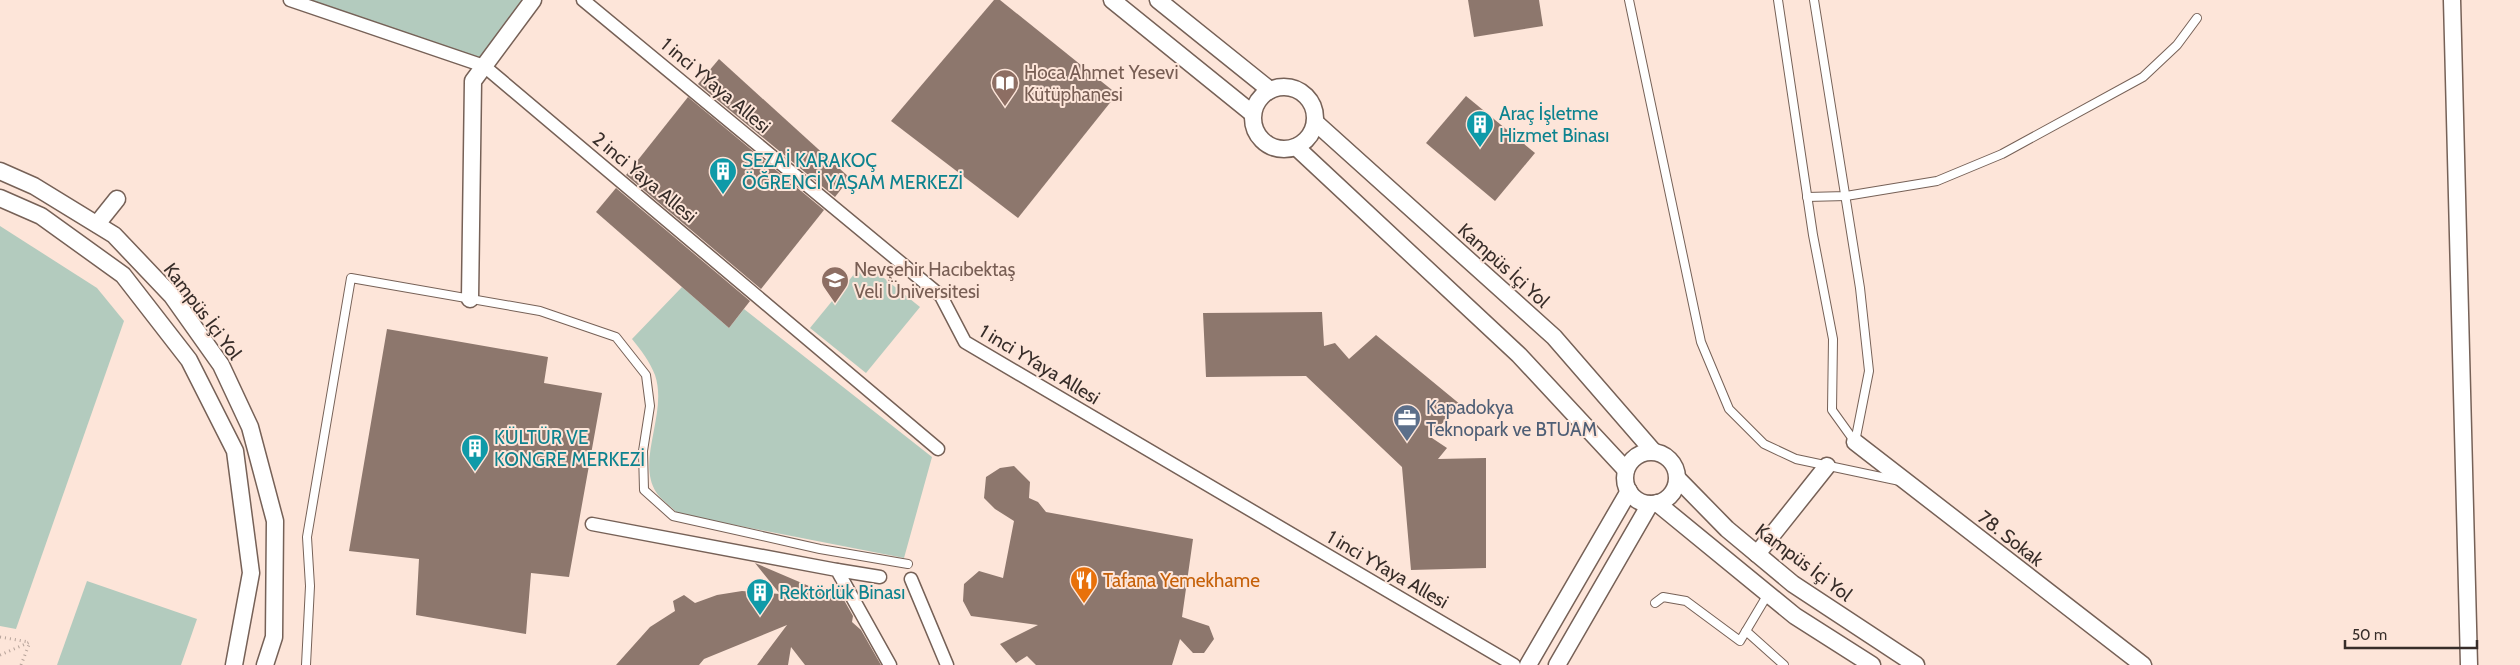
<svg xmlns="http://www.w3.org/2000/svg" width="2520" height="665" font-family="Cabin,sans-serif">
<style>
.green{fill:#b3cbbe}
.building{fill:#8d776d}
.lines{fill:none;stroke-linecap:round;stroke-linejoin:round}
.service-casing{stroke:#766157;stroke-width:10}
.pedestrian-casing{stroke:#766157;stroke-width:15}
.minor-casing{stroke:#766157;stroke-width:19}
.path{stroke:#b6a39a;stroke-width:3;stroke-dasharray:1 4;stroke-linecap:butt}
.service{stroke:#fff;stroke-width:8}
.pedestrian{stroke:#fff;stroke-width:12}
.minor{stroke:#fff;stroke-width:16}
.labels{text-anchor:middle;stroke-width:4;stroke-linejoin:round;paint-order:stroke}
.education-label{font-size:19px;fill:#785e54;stroke:#fde5d9;text-anchor:start}
.street-label{font-size:19px;fill:#372d29;stroke:#fde5d9}
.culture-label{font-size:19px;fill:#0d838f;stroke:#fde5d9;text-anchor:start}
.service-label{font-size:19px;fill:#4e5e75;stroke:#fde5d9;text-anchor:start}
.food-label{font-size:19px;fill:#c56008;stroke:#fde5d9;text-anchor:start}
</style>
<rect width="100%" height="100%" fill="#fde5d9"/>
<!-- green -->
<g class="green">
<path d="M290 0H533L484 66Z"/>
<path d="M0 226 97 288 124 321 16 629 0 626Z"/>
<path d="M864 262 920 307 866 373 810 328Z"/>
<path d="M682 287 729 328 744 309 932 457 904 558 678 514C672 507 661 500 656 492 636 460 668 413 655 375 650 362 641 350 632 339Z"/>
<path d="M87 581 197 619 181 665H57Z"/>
</g>
<!-- building -->
<g class="building">
<path d="M994 0H1000L1117 94 1018 218 891 121Z"/>
<path d="M1468 0H1539L1543 26 1474 37Z"/>
<path d="M719 59 850 178 835 197 698 84Z"/>
<path d="M1466 96 1535 153 1495 201 1426 143Z"/>
<path d="M688 97 824 210 761 289 626 175Z"/>
<path d="M616 188 750 301 729 328 596 212Z"/>
<path d="M1322 312 1324 346 1335 343 1349 359 1376 335 1461 405 1429 436 1447 448 1438 459 1486 458V568L1411 570 1402 467 1306 376 1206 377 1203 313Z"/>
<path d="M387 329 548 357 544 383 602 393 569 577 531 573 526 634 416 615 419 559 349 551Z"/>
<path d="M1014 466 1030 482 1029 498 1038 502 1046 512 1193 539 1182 617 1209 626 1214 639 1204 653H1193L1180 639 1172 665H1036L1027 656 1016 663 1000 644 1038 625 971 616 963 601 964 584 979 571 1003 578 1014 521 995 509 984 498 986 477 1000 468Z"/>
<path d="M755 563 837 598 840 593 853 616 852 622 861 630 881 665H805L791 647 788 665H757L787 625 704 659 699 665H616L650 627 675 611 673 601 684 595 695 603 717 595 742 591 780 594Z"/>
</g>
<g class="lines">
<!-- service casing -->
<g class="service-casing">
<g id="service">
<path d="M1629 0 1701 342 1729 409 1764 444 1796 459 1900 481"/>
<path d="M1778 0 1813 235 1833 339 1832 410 1855 442"/>
<path d="M1814 0 1860 288 1869 371 1855 442"/>
<path d="M1807 197 1846 196 1937 181 2002 154 2143 77 2177 45 2197 18"/>
<path d="M1655 603 1663 597 1686 601 1740 641 1768 594"/>
<path d="M1746 631 1784 665"/>
<path d="M306 665 310 586 307 537 351 278 540 311 616 337 646 375 650 406 643 451 644 490 673 516 820 549 908 564"/>
</g>
</g>
<!-- pedestrian casing -->
<g class="pedestrian-casing">
<g id="pedestrian">
<path d="M290 0 484 66 938 449"/>
<path d="M583 0 941 296 965 342 1514 665"/>
<path d="M592 524 837 570 890 665"/>
<path d="M837 570 880 577"/>
<path d="M911 579 947 665"/>
</g>
</g>
<!-- minor casing -->
<g class="minor-casing">
<g id="minor">
<path d="M1112 0 1253 114"/>
<path d="M1158 0 1270 90"/>
<path d="M2452 0 2469 665"/>
<circle cx="1284" cy="118" r="31"/>
<path d="M1315 122 1554 337 1653 451"/>
<path d="M1296 147 1519 355 1626 470"/>
<path d="M0 171 34 186 114 235 172 296 221 365 250 427 275 521 274 637 265 665"/>
<path d="M0 198 41 216 123 275 189 360 235 451 251 573 234 665"/>
<path d="M97 224 117 199"/>
<path d="M470 299 473 81 533 0"/>
<path d="M1855 442 2143 665"/>
<circle cx="1651" cy="478" r="26"/>
<path d="M1678 479 1727 529 1793 584 1916 665"/>
<path d="M1657 503 1795 616 1872 665"/>
<path d="M1757 554 1827 466"/>
<path d="M1528 665 1629 491"/>
<path d="M1557 665 1650 504"/>
</g>
</g>
<!-- path -->
<g class="path">
<path d="M0 637 29 642"/>
<path d="M0 655 30 642"/>
<path d="M21 665 30 642"/>
</g>
<!-- service -->
<use href="#service" class="service"/>
<!-- pedestrian -->
<use href="#pedestrian" class="pedestrian"/>
<!-- minor -->
<use href="#minor" class="minor"/>
</g>
<!-- icons -->
<defs>
<g id="library-pin" transform="scale(1.4375)"><path d="M0 17L-7.5 6A9.5 9.5 0 1 1 7.5 6Z" fill="#8d6e63" stroke="#fde5d9"/><path d="M-6-4Q-3-5.5-.7-3.5V5Q-3 3-6 4ZM6-4Q3-5.5 .7-3.5V5Q3 3 6 4Z" fill="#fff"/></g>
<g id="building-pin" transform="scale(1.4375)"><path d="M0 17L-7.5 6A9.5 9.5 0 1 1 7.5 6Z" fill="#0f9aa8" stroke="#fde5d9"/><path d="M-4-6H4V6H1V3H-1V6H-4ZM-2.5-4.3h1.7v1.8h-1.7ZM.8-4.3h1.7v1.8H.8ZM-2.5-1h1.7V.8h-1.7ZM.8-1h1.7V.8H.8Z" fill="#fff"/></g>
<g id="university-pin" transform="scale(1.4375)"><path d="M0 17L-7.5 6A9.5 9.5 0 1 1 7.5 6Z" fill="#8d6e63" stroke="#fde5d9"/><path d="M0-5L7-2L0 1L-7-2ZM-4 1L0 2.5L4 1V4Q0 6-4 4Z" fill="#fff"/></g>
<g id="office-pin" transform="scale(1.4375)"><path d="M0 17L-7.5 6A9.5 9.5 0 1 1 7.5 6Z" fill="#5c6f8a" stroke="#fde5d9"/><path d="M-6-3h4V-5.5h4V-3h4V5H-6ZM-1-4.5V-3h2v-1.5ZM-6 0V1H6V0Z" fill="#fff"/></g>
<g id="restaurant-pin" transform="scale(1.4375)"><path d="M0 17L-7.5 6A9.5 9.5 0 1 1 7.5 6Z" fill="#e8710a" stroke="#fde5d9"/><path d="M-5-6h1v4h1v-4h1v4h1v-4h1v5L-1.5 .5V6h-2V.5L-5-1ZM5-6V6H3V1.5H1.5Q1.5-4 5-6Z" fill="#fff"/></g>
</defs>
<g fill-rule="evenodd">
<use href="#library-pin" x="1005" y="83"/>
<use href="#building-pin" x="1480" y="124"/>
<use href="#building-pin" x="723" y="171"/>
<use href="#university-pin" x="835" y="280"/>
<use href="#office-pin" x="1407" y="418"/>
<use href="#building-pin" x="475" y="448"/>
<use href="#restaurant-pin" x="1084" y="580"/>
<use href="#building-pin" x="760" y="592"/>
</g>
<g class="labels">
<!-- education labels -->
<g class="education-label">
<text x="1024" y="79">Hoca Ahmet Yesevi<tspan x="1024" dy="22">Kütüphanesi</tspan></text>
<text x="854" y="276">Nevşehir Hacıbektaş<tspan x="854" dy="22">Veli Üniversitesi</tspan></text>
</g>
<!-- street labels -->
<g class="street-label">
<text transform="translate(716 85) rotate(40)" y="7">1 inci YYaya Allesi</text>
<text transform="translate(645 177) rotate(40)" y="7">2 inci Yaya Allesi</text>
<text transform="translate(1504 265) rotate(42)" y="7">Kampüs İçi Yol</text>
<text transform="translate(203 311) rotate(53)" y="7">Kampüs İçi Yol</text>
<text transform="translate(1040 364) rotate(31)" y="7">1 inci YYaya Allesi</text>
<text transform="translate(2011 538) rotate(38)" y="7">78. Sokak</text>
<text transform="translate(1804 562) rotate(37)" y="7">Kampüs İçi Yol</text>
<text transform="translate(1388 569) rotate(30)" y="7">1 inci YYaya Allesi</text>
</g>
<!-- culture labels -->
<g class="culture-label">
<text x="1499" y="120">Araç İşletme<tspan x="1499" dy="22">Hizmet Binası</tspan></text>
<text x="742" y="167">SEZAİ KARAKOÇ<tspan x="742" dy="22">ÖĞRENCİ YAŞAM MERKEZİ</tspan></text>
<text x="494" y="444">KÜLTÜR VE<tspan x="494" dy="22">KONGRE MERKEZİ</tspan></text>
<text x="779" y="599">Rektörlük Binası</text>
</g>
<!-- service labels -->
<g class="service-label">
<text x="1426" y="414">Kapadokya<tspan x="1426" dy="22">Teknopark ve BTUAM</tspan></text>
</g>
<!-- food labels -->
<g class="food-label">
<text x="1103" y="587">Tafana Yemekhame</text>
</g>
</g>
<!-- scale -->
<path d="M2345 640v8h132v-8" fill="none" stroke="#372d29" stroke-width="2.5"/>
<text x="2352" y="640" font-size="15" fill="#372d29" stroke="#fde5d9" stroke-width="4" paint-order="stroke">50 m</text>
</svg>
